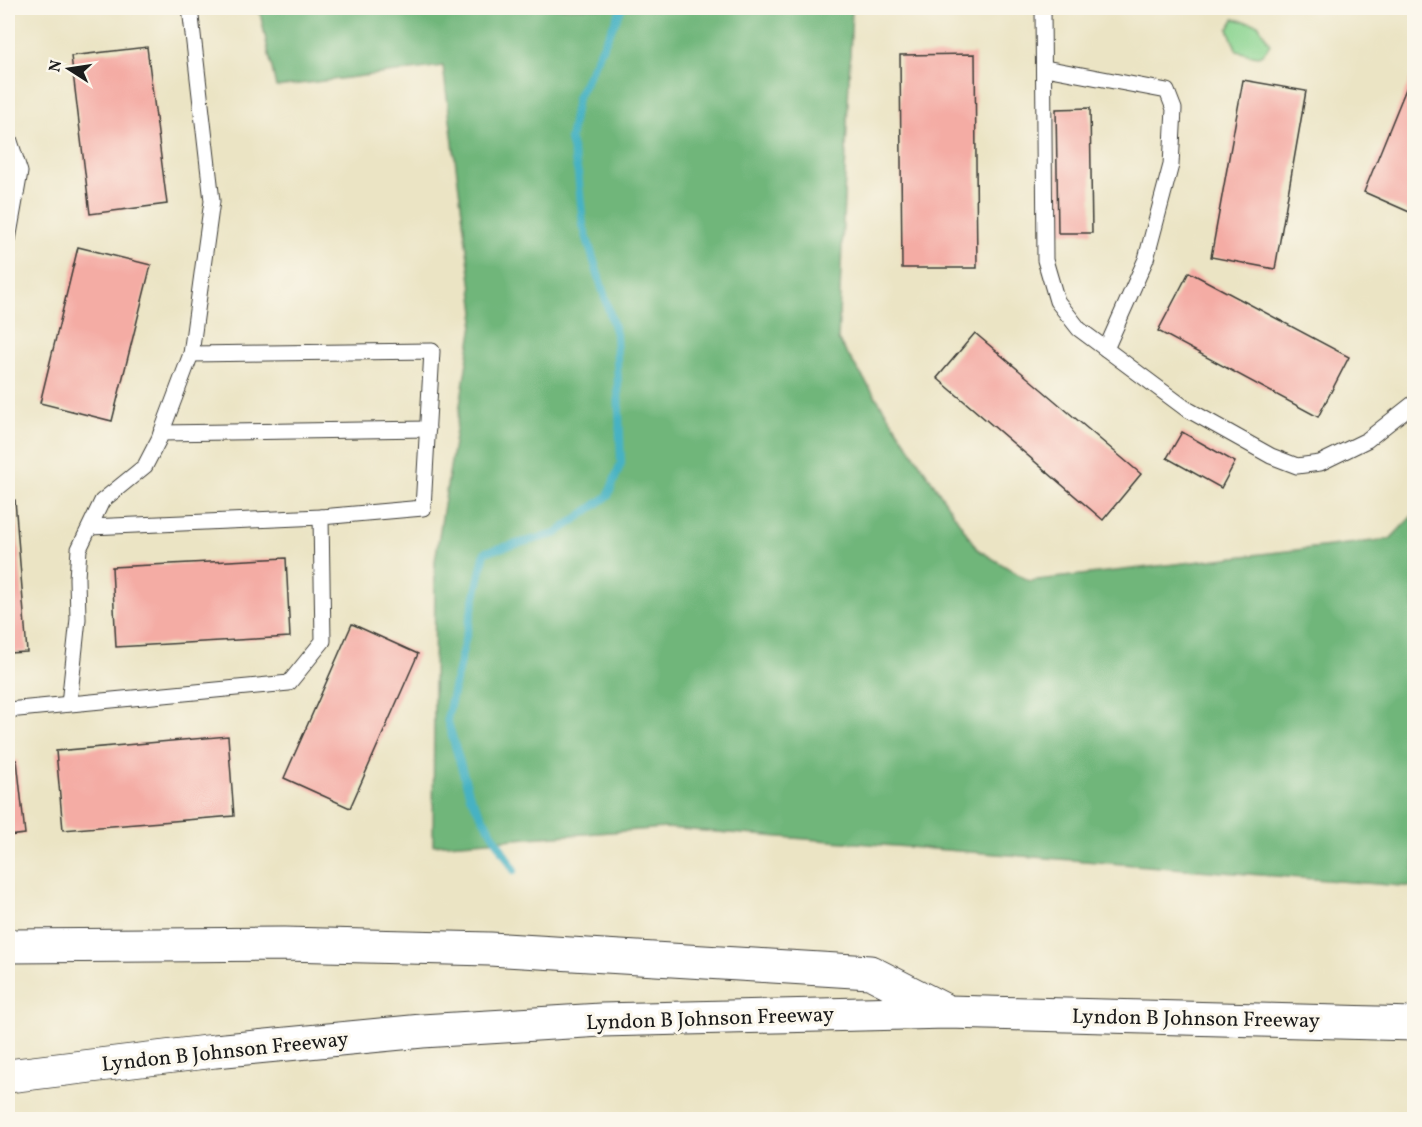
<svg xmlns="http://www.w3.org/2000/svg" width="1422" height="1127" font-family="Vollkorn,serif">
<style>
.green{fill:#8ad490;stroke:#537856;stroke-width:1.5}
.forest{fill:#6fb67a;stroke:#46694b;stroke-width:1.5}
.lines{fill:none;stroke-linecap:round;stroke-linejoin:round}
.stream{stroke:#46b2c3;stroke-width:8}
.building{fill:#f4aca4}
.service-casing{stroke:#3b3a35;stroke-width:17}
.motorway-casing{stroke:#3b3a35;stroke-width:35}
.service{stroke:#fff;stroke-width:15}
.motorway{stroke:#fff;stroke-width:33}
.labels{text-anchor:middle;stroke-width:6;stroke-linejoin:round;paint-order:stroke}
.street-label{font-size:21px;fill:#1c1c1c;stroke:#fbf7ec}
</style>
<rect width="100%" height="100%" fill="#fbf7ec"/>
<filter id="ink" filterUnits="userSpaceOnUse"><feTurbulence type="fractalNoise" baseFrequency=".0167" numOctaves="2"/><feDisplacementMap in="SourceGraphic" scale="12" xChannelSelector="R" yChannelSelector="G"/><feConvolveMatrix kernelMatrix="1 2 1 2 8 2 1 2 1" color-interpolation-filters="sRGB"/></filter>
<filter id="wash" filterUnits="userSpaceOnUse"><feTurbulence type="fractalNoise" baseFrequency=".008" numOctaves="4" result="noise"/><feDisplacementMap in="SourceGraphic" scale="24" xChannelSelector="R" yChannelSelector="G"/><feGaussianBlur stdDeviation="1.35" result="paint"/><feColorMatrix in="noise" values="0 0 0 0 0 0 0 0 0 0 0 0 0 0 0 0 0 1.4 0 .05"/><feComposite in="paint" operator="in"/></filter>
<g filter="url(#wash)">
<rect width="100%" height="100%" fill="#ebe4c4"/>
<!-- green -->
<path class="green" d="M1234 19 1258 24 1270 44C1261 62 1254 55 1237 51L1228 29Z"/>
<!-- forest -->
<path class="forest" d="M259 8H852L838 340 977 549 1029 581 1390 539 1414 514V887L666 828 433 845 435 561 475 312 443 66 276 87Z"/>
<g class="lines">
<!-- stream -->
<path class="stream" d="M514 870 470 796 447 719 485 552 555 534 608 496 621 463 616 334 583 225 578 173 570 140 577 98 622 8"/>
</g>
<g id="blocks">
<!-- building -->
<g class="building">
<path d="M147 47 167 204 90 214 71 56Z"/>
<path d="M975 54 977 268H902L900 55Z"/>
<path d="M1414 69V214L1364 192Z"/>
<path d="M1243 80 1306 91 1275 269 1211 257Z"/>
<path d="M1090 108 1092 233H1058L1056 109Z"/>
<path d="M78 247 151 265 112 421 40 403Z"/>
<path d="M1189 272 1349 357 1318 417 1158 331Z"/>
<path d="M975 333 1141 474 1103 520 937 378Z"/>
<path d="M1182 432 1235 462 1221 488 1167 458Z"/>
<path d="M15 500 27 652 8 653V501Z"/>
<path d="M286 558 290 637 116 647 112 567Z"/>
<path d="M352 624 418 654 350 808 284 778Z"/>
<path d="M228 736 234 816 63 830 56 751Z"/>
<path d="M17 760 25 834 8 836V761Z"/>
</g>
</g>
</g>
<g filter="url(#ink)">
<use href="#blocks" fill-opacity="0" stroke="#3b3a35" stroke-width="1.5"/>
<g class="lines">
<!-- service casing -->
<g class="service-casing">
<g id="service">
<path d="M1043 8 1045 260 1057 301 1079 329 1185 408 1271 456 1297 466 1320 463 1367 440 1414 403"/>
<path d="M1045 68 1167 91 1174 109 1171 165 1146 259 1106 349"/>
<path d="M8 135 20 172 8 240"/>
<path d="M161 433 428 429"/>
<path d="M90 527 321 517"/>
<path d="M69 704 78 619 77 578 79 549 102 501 145 466 159 439 191 354"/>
<path d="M8 710 289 683 323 641 321 517 423 508 432 351 191 354 212 201 190 8"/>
</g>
</g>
<!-- motorway casing -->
<g class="motorway-casing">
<g id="motorway">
<path d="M8 946 284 944 490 949 870 972 944 1010"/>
<path d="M8 1076 215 1051 422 1031 601 1020 948 1012 1414 1024"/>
</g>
</g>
<!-- service -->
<use href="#service" class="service"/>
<!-- motorway -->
<use href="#motorway" class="motorway"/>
</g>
</g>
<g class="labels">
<!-- street labels -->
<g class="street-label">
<text transform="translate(710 1018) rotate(-2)" y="7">Lyndon B Johnson Freeway</text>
<text transform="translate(1196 1018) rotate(1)" y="7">Lyndon B Johnson Freeway</text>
<text transform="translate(225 1051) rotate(-6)" y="7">Lyndon B Johnson Freeway</text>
</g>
</g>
<!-- margin -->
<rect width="1422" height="1127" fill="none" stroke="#fbf7ec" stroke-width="30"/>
<!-- north arrow -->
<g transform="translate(69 69) rotate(282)" stroke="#fbf7ec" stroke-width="4.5" paint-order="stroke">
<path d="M0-4.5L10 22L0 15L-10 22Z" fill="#1c1c1c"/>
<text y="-9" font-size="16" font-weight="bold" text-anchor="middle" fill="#1c1c1c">N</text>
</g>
</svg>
